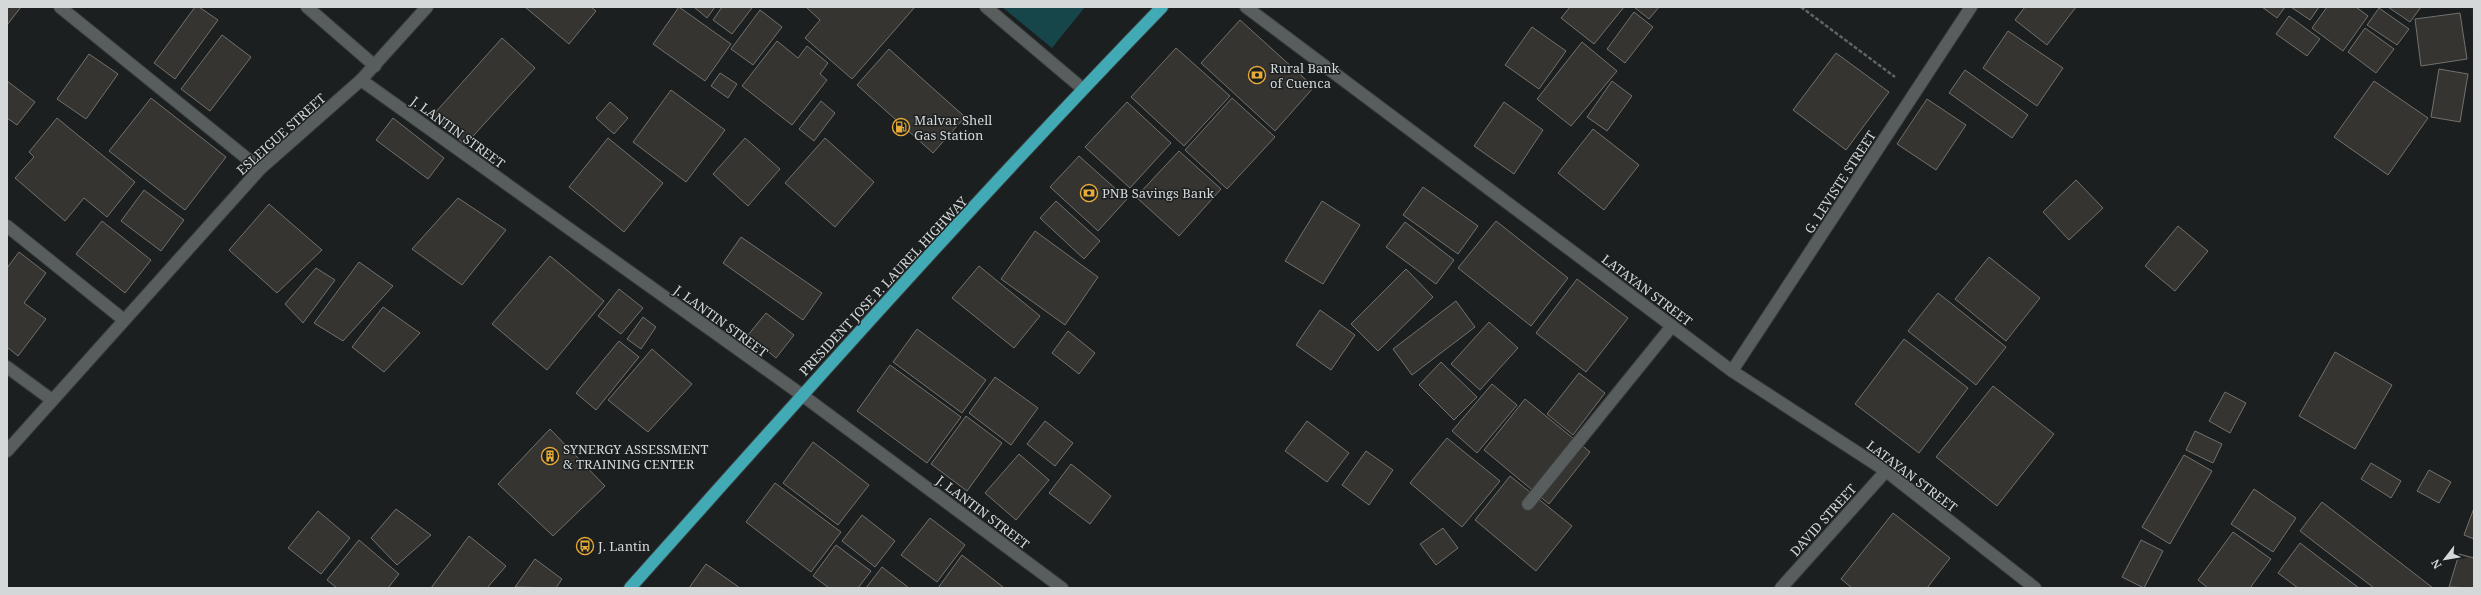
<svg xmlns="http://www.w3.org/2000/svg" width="2481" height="595" font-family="'Noto Serif',serif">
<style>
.built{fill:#1e2a2b}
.green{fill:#17464a}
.building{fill:#363431;stroke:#73716d}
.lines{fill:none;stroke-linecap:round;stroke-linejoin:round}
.minor-casing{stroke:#383b3b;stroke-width:14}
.highway-casing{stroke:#383b3b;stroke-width:14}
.path{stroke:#606464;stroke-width:2.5;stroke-dasharray:4 2;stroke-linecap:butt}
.minor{stroke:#585d5e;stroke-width:12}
.highway{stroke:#41aab5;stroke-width:12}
.labels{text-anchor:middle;stroke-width:3;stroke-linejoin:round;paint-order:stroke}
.poi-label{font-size:13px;fill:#d5d8d9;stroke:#1b1f1f;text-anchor:start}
.street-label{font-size:13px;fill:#d5d8d9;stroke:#1b1f1f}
</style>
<rect width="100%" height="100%" fill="#1b1f1f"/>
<!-- built -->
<path class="built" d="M2471 7H2474V58Z"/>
<!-- green -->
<path class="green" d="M1002 7H1085L1052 48Z"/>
<!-- building -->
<g class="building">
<path d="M7 7H21L7 25Z"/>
<path d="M195 7H199L218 20 175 79 154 63Z"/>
<path d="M525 7H591L596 11 569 44Z"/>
<path d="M679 7 731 44 705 81 653 44Z"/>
<path d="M694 7H715L707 18Z"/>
<path d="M722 7H751L752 8 732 34 713 20Z"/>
<path d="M806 7H913L914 8 852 79 805 38 820 20Z"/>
<path d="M1570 7H1624L1594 44 1561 18Z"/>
<path d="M1634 7H1659L1649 19Z"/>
<path d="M2025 7H2076L2047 45 2015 20Z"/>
<path d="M2262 7H2285L2277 18Z"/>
<path d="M2291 7H2319L2310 20Z"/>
<path d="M2327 7H2356L2368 16 2343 51 2312 28Z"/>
<path d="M2388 7H2421L2410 22Z"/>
<path d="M2379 8 2409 29 2397 45 2367 25Z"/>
<path d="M760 10 782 27 753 65 731 49Z"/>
<path d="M1634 12 1653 27 1625 63 1607 49Z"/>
<path d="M2460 13 2467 59 2421 66 2415 19Z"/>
<path d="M2289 16 2320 39 2307 56 2276 34Z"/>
<path d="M1240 20 1314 87 1275 131 1201 63Z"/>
<path d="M1532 27 1566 51 1539 89 1505 65Z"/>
<path d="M2365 28 2394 49 2376 73 2348 52Z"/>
<path d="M2008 31 2063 68 2037 106 1983 68Z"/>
<path d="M222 35 251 57 210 111 181 89Z"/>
<path d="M502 38 535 68 465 145 433 115Z"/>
<path d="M777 41 798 58 807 46 828 63 820 74 827 80 792 125 742 86Z"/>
<path d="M1582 42 1617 71 1571 126 1537 99Z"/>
<path d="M1176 48 1230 96 1184 146 1131 97Z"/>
<path d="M889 49 965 117 933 153 857 85Z"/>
<path d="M1836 53 1889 92 1846 150 1793 110Z"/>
<path d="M89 54 118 74 86 119 57 99Z"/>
<path d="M2439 69 2468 74 2460 122 2431 117Z"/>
<path d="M1965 70 2028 115 2012 138 1949 93Z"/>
<path d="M720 73 737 84 728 98 711 86Z"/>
<path d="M7 81 35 102 17 125 7 118Z"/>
<path d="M1612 81 1632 96 1607 131 1587 117Z"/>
<path d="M2374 81 2428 118 2388 175 2334 137Z"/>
<path d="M671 90 725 130 686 182 633 142Z"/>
<path d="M151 98 226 157 185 210 109 151Z"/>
<path d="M1232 98 1275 137 1227 189 1185 150Z"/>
<path d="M1927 99 1966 125 1936 170 1897 144Z"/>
<path d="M821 101 835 113 814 141 799 129Z"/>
<path d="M610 102 628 118 614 134 596 118Z"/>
<path d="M1127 102 1171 143 1130 188 1085 147Z"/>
<path d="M1504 102 1543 130 1514 174 1474 146Z"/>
<path d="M57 118 135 182 107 217 84 198 65 221 15 178 34 157 29 152Z"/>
<path d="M393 118 444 158 428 179 376 140Z"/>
<path d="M1593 129 1639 165 1604 210 1558 173Z"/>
<path d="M608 138 663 183 624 232 569 187Z"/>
<path d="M745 138 780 169 748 206 713 174Z"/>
<path d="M825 138 874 182 835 227 785 183Z"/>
<path d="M1179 151 1221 189 1179 236 1136 197Z"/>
<path d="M1079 156 1127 199 1098 231 1050 187Z"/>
<path d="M2076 180 2103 208 2069 240 2043 212Z"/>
<path d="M1423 187 1478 226 1458 254 1403 215Z"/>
<path d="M144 190 184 220 161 251 121 221Z"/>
<path d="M458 198 506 230 462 285 412 249Z"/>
<path d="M1056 201 1100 241 1084 259 1040 218Z"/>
<path d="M1322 201 1360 225 1323 284 1285 261Z"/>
<path d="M269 204 322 250 277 293 229 250Z"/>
<path d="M102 221 151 260 125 293 76 254Z"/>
<path d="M1496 221 1568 278 1531 326 1458 268Z"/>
<path d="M1405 222 1454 260 1436 284 1386 247Z"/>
<path d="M2178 226 2208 251 2175 291 2145 266Z"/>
<path d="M1035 231 1098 277 1065 325 1001 279Z"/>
<path d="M741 237 822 293 803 320 723 263Z"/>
<path d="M19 252 46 273 24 303 46 319 18 356 7 347V268Z"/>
<path d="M550 256 604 301 547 370 492 324Z"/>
<path d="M1989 257 2040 298 2006 341 1955 299Z"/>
<path d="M359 262 393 286 343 341 314 323Z"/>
<path d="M979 266 1040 316 1014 348 952 298Z"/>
<path d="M316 268 335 280 303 323 285 304Z"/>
<path d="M1406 269 1433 297 1378 351 1351 324Z"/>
<path d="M1577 279 1628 318 1586 372 1536 333Z"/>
<path d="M619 289 643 308 621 334 598 316Z"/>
<path d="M1938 293 2006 347 1976 385 1908 331Z"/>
<path d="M1456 301 1475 327 1412 375 1393 349Z"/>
<path d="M383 307 420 333 384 372 352 347Z"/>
<path d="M1320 310 1355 335 1331 370 1296 345Z"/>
<path d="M766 313 794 335 776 358 748 335Z"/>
<path d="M643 317 656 327 641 349 627 339Z"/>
<path d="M1489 322 1518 348 1480 390 1451 364Z"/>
<path d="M917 329 986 380 962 413 893 362Z"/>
<path d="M1068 331 1095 353 1079 374 1052 353Z"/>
<path d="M1904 339 1968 388 1919 453 1855 404Z"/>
<path d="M619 341 639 357 596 410 576 393Z"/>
<path d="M652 349 692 384 648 432 608 400Z"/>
<path d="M2335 352 2392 385 2355 449 2299 416Z"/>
<path d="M1441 362 1477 397 1454 420 1419 385Z"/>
<path d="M890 365 961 417 927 463 857 411Z"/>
<path d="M1579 373 1605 393 1573 435 1547 414Z"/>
<path d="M995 377 1038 408 1011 445 969 413Z"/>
<path d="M1492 384 1517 405 1477 453 1452 431Z"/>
<path d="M1993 386 2054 434 1997 506 1936 457Z"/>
<path d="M2225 392 2246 403 2230 433 2209 421Z"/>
<path d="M1525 399 1590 452 1549 504 1484 450Z"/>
<path d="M966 416 1002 443 967 491 931 464Z"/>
<path d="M1045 421 1073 443 1055 466 1027 444Z"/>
<path d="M1307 421 1349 453 1327 482 1285 451Z"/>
<path d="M550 429 605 486 553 536 498 484Z"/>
<path d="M2195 431 2222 444 2213 463 2186 450Z"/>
<path d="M1447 438 1500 481 1462 527 1410 483Z"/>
<path d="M813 442 869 485 838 525 783 483Z"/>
<path d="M1366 451 1393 470 1369 505 1342 485Z"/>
<path d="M1019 454 1049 480 1016 520 985 493Z"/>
<path d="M2184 455 2212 471 2170 544 2142 527Z"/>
<path d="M2371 463 2401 481 2391 498 2361 479Z"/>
<path d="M1071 464 1111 496 1090 524 1049 493Z"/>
<path d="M2429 470 2451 482 2439 503 2417 491Z"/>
<path d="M1510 476 1572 526 1536 571 1475 520Z"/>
<path d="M775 483 841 532 811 572 746 522Z"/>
<path d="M2254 489 2296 518 2273 552 2231 524Z"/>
<path d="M2322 502 2433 588H2374L2300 531Z"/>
<path d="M2474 508V539L2464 535Z"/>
<path d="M396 509 431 535 397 565 371 538Z"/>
<path d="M318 511 350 538 321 574 288 548Z"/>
<path d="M1893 513 1950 558 1927 588H1852L1841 579Z"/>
<path d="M862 515 895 541 875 567 842 541Z"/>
<path d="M930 518 965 545 937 582 901 555Z"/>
<path d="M1443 528 1458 548 1436 565 1420 544Z"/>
<path d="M2233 532 2271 559 2250 588H2208L2198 580Z"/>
<path d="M469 536 506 566 487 588H431Z"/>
<path d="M359 540 399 574 388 588H337L327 580Z"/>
<path d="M2141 540 2163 551 2144 588 2122 577Z"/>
<path d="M2300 543 2359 588H2298L2278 573Z"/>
<path d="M836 545 871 571 858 588H829L813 576Z"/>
<path d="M2459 554 2474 558V588L2449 587Z"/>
<path d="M962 555 1003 587 1002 588H938Z"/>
<path d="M535 559 562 579 556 588 515 587Z"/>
<path d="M706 564 740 588H689Z"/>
<path d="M882 567 909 588H866Z"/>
</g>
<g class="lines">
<!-- minor casing -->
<g class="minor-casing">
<g id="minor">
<path d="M60 7 260 169"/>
<path d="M307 7 375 66"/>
<path d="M986 7 1083 89"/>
<path d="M1246 7 1732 371 1886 471 2035 588"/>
<path d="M361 80 802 395 1062 588"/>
<path d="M7 226 124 320"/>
<path d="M7 367 52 400"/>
<path d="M1732 371 1971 7"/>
<path d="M7 451 260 169 361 80 427 7"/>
<path d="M1528 504 1672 326"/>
<path d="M1781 588 1886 471"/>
</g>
</g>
<!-- highway casing -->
<g class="highway-casing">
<path id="highway" d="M630 588C805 392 979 196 1162 7"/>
</g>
<!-- path -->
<path class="path" d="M1801 7 1895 77"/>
<!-- minor -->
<use href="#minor" class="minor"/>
<!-- highway -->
<use href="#highway" class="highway"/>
</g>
<!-- icons -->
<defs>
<g id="bank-ring" transform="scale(0.9)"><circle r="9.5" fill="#1b1f1f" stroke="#e7ac37" stroke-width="1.5"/><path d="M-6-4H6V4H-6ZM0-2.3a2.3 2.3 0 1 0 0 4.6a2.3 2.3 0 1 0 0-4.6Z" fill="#e7ac37"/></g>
<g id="fuel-ring" transform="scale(0.9)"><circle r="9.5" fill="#1b1f1f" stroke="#e7ac37" stroke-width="1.5"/><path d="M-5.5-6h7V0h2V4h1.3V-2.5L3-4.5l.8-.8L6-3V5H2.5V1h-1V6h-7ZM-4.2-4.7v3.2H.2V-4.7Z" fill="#e7ac37"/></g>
<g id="building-ring" transform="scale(0.9)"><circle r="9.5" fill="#1b1f1f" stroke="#e7ac37" stroke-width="1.5"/><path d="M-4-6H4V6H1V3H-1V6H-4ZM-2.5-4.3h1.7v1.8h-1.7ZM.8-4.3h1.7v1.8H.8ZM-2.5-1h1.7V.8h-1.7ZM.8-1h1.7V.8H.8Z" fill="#e7ac37"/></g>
<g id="bus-ring" transform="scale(0.9)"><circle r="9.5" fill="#1b1f1f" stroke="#e7ac37" stroke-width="1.5"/><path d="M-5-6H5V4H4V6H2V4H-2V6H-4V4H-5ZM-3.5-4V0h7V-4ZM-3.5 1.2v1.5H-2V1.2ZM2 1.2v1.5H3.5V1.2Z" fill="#e7ac37"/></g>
</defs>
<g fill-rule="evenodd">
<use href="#bank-ring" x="1257" y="75"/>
<use href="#fuel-ring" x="901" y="127"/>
<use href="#bank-ring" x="1089" y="193"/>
<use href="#building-ring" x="550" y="456"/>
<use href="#bus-ring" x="585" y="546"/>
</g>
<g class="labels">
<!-- poi labels -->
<g class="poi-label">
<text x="1270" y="73">Rural Bank<tspan x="1270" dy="15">of Cuenca</tspan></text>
<text x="914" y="125">Malvar Shell<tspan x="914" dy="15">Gas Station</tspan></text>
<text x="1102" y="198">PNB Savings Bank</text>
<text x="563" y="454">SYNERGY ASSESSMENT<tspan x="563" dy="15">&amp; TRAINING CENTER</tspan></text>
<text x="598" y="551">J. Lantin</text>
</g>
<!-- street labels -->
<g class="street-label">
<text transform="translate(458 132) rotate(36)" y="5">J. LANTIN STREET</text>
<text transform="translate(281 134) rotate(-42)" y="5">ESLEIGUE STREET</text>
<text transform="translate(1840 182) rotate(-57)" y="5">G. LEVISTE STREET</text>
<text transform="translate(883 286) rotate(-47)" y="5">PRESIDENT JOSE P. LAUREL HIGHWAY</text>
<text transform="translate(1647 290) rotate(37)" y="5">LATAYAN STREET</text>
<text transform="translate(721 321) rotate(36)" y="5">J. LANTIN STREET</text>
<text transform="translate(1912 476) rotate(37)" y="5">LATAYAN STREET</text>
<text transform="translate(983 512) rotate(37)" y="5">J. LANTIN STREET</text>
<text transform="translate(1823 520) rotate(-48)" y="5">DAVID STREET</text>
</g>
</g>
<!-- border -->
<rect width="2481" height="595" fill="none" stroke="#d5d8d9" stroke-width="16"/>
<!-- north arrow -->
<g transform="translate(2445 559) rotate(239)" stroke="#1b1f1f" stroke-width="3" paint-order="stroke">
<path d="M0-3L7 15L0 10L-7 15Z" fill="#d5d8d9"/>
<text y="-6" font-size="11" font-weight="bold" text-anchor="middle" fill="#d5d8d9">N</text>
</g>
</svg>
